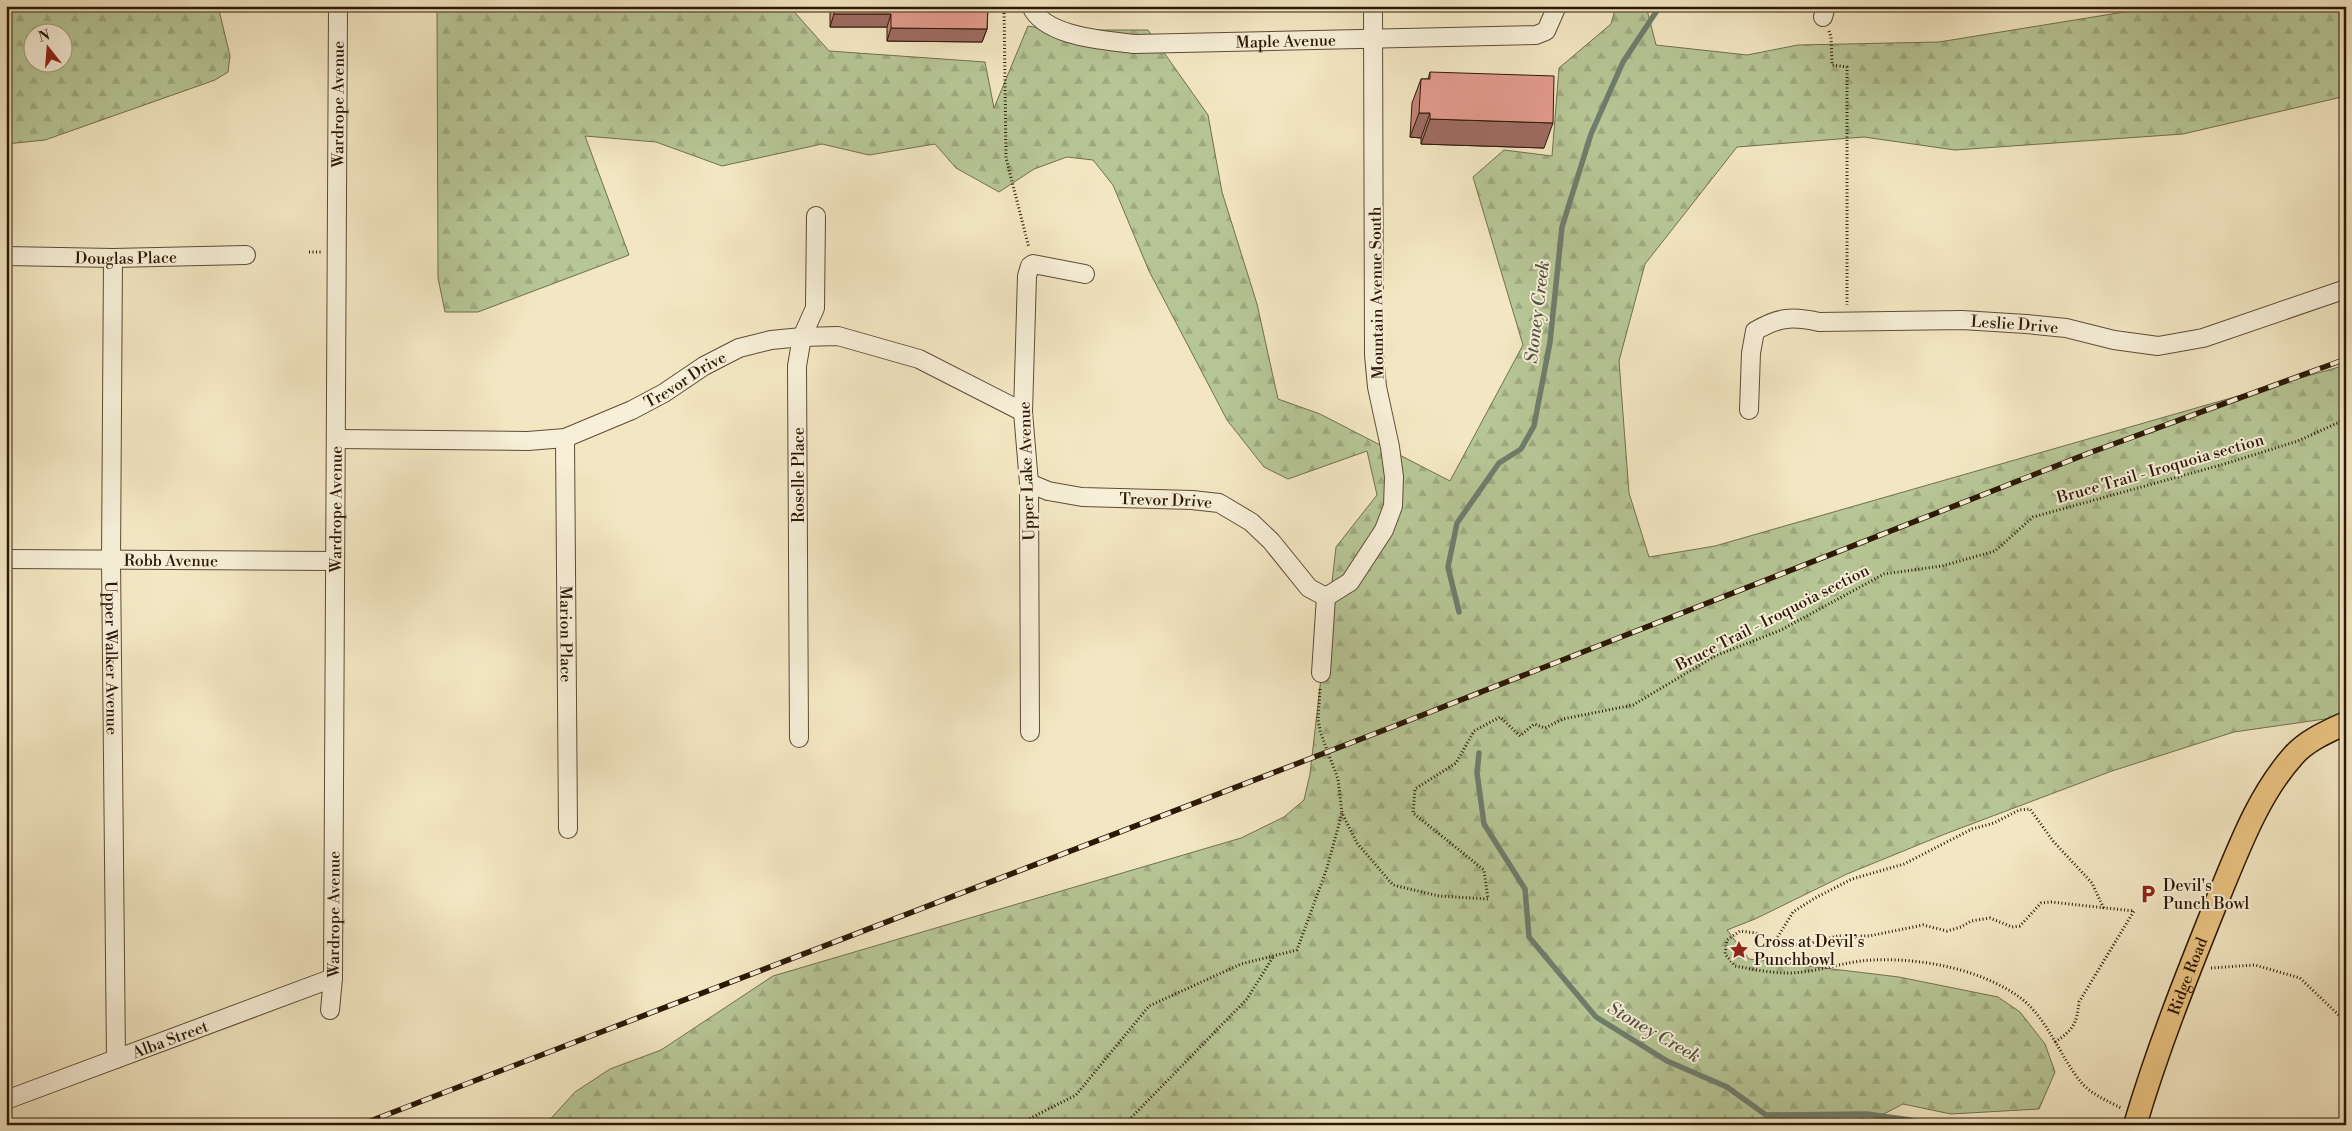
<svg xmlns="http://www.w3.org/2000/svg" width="2352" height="1131" font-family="'Libre Bodoni',serif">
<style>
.forest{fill:url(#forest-firs);stroke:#726f4e;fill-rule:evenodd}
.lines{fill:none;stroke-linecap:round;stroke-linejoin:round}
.stream{stroke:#6f7d6c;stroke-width:5.5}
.minor-casing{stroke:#5e4c35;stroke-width:20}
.major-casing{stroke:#2c1806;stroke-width:25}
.path{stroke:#2c1806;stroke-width:3;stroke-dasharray:1 2.5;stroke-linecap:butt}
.minor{stroke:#f7efd8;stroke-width:18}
.major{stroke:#eac482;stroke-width:22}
.rail-casing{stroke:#2c1806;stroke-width:5.5}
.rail{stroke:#f7efd8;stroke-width:4;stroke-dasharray:11;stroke-linecap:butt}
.wall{fill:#c3857a;stroke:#2c1806}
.shaded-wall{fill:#9f6c63;stroke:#2c1806}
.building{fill:#e39b8e;stroke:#2c1806}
.labels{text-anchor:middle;stroke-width:4;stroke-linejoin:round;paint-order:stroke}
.street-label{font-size:16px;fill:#2c1806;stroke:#f7efd8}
.poi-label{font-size:16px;fill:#2c1806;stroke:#f7efd8;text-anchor:start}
.water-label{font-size:18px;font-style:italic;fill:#535342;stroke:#f7efd8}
</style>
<defs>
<pattern id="forest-firs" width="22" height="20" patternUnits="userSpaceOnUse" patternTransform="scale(1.25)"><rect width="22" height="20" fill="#b7c696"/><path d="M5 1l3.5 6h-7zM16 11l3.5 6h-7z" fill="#9ea980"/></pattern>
</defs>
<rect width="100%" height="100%" fill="#f3e7c3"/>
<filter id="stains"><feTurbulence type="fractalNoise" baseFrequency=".004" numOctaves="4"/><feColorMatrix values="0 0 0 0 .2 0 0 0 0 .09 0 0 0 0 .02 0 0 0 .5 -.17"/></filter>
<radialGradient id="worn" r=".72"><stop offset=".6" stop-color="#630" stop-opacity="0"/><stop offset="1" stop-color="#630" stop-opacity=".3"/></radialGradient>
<!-- forest -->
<g class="forest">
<path d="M6 6H210L219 10 230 56 228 72 215 80 45 140 6 144ZM32 32H62V62H32Z"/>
<path d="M437 6H789L829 51 985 62 994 108 1028 26 1049 30H1148L1208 115 1222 192 1257 304 1278 399 1320 414 1450 481 1523 345 1473 177 1504 150 1552 156 1559 68 1611 24 1616 6H1646L1656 45 1747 55 1798 45 1939 42 2161 6H2346V96L2183 134 1955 150 1864 137 1737 147 1645 264 1619 361 1629 493 1649 557 1715 546 2346 365V716L2234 732 2112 771 1945 834 1847 874 1755 919 1727 930 1749 959 1899 977 1998 997 2020 1012 2045 1044 2055 1072 2039 1109 1951 1114 1903 1104 1876 1118 1879 1125H545L575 1092 610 1069 661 1050 773 976 1241 838 1284 817 1304 800 1310 774 1336 547 1377 495 1367 451 1288 479 1264 467 1227 420 1149 271 1113 185 1093 160 1067 157 1034 169 999 192 956 168 935 144 869 155 822 144 722 166 656 142 585 136 629 255 478 312H445L438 278Z"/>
</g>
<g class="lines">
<!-- stream -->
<g class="stream">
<path d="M1459 612 1448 567 1457 523 1499 463 1521 449 1534 426 1550 342 1562 227 1591 134 1623 62 1660 6"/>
<path d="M1479 753 1477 773 1484 824 1525 889 1529 937 1596 1017 1667 1061 1727 1087 1766 1115 1867 1114 1910 1120 1925 1125"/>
</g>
<!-- minor casing -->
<g class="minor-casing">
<g id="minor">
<path id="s1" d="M1031 6C1044 37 1105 40 1134 44L1536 35 1546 31 1557 6"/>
<path d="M1823 17 1826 6"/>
<path id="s2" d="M6 256 113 258 246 255"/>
<path id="s3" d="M113 258 111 560 116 1059"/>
<path id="s4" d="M1749 410 1751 353 1755 331C1779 317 1792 316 1819 322L1962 320 2026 324 2066 328 2114 340 2158 346 2203 338 2346 289"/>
<path id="s5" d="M565 438 568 829"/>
<path id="s6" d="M337 439 528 441 565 438 632 410 664 393 704 366 739 348 771 340 802 337 838 336 919 359 1023 412"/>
<path id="s7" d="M1029 483 1048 491 1082 497 1192 500 1219 503 1251 522 1271 541 1309 588 1326 597"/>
<path id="s8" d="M6 559 335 561"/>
<path d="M1321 673 1326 597 1350 582 1384 530 1393 506 1394 477 1390 447 1377 387 1374 355 1373 6"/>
<path d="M1030 732 1029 483 1023 412 1027 276 1030 266 1033 264 1085 274"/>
<path d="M799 738 797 366 802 337 815 308 816 216"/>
<path id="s9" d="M330 1010 333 978 338 6"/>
<path id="s10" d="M6 1100 333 978"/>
</g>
</g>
<!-- major casing -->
<g class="major-casing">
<g id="major">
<path id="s11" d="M2135 1125C2157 1051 2185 980 2214 908 2236 856 2256 797 2294 755 2307 740 2329 731 2346 723"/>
</g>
</g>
<!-- path -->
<g class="path">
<path d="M1004 6 1006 158 1029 248"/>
<path d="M1829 31 1831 37 1832 65 1847 67V305"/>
<path d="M309 252H321"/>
<path d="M1320 689 1318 720 1321 734 1338 779 1342 813"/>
<path d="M1774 943 1793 912 1815 898 1852 879 1904 864 1972 829 1994 823 2019 810 2030 809 2053 841 2092 883 2104 909"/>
<path d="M2211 968 2255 965 2300 978 2346 1022"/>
<path d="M2055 1042C2073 1030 2077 1024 2079 1002L2134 911 2051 902 2041 903 2020 926 2012 927 1990 918 1971 921 1961 927 1947 931 1923 925 1869 936H1838L1807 944 1790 945 1774 943 1756 933 1740 931 1727 940 1725 954 1735 966C1752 969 1770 973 1787 973 1817 973 1844 961 1873 960 1920 958 1975 968 2015 994 2046 1014 2058 1053 2080 1081 2090 1094 2108 1101 2121 1108"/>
<path d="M1017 1125 1076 1095 1149 1006 1241 964 1297 950 1327 868 1342 813 1357 843 1393 885 1439 896 1488 899 1484 870 1413 813 1415 789 1456 763 1474 731 1500 717 1520 736 1534 724 1545 728 1563 719 1633 705 1715 656 1781 630 1884 574 1942 566 1995 551 2033 517 2221 465 2298 441 2346 419"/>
<path d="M1124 1125 1247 999 1273 957"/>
</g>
<!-- minor -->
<use href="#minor" class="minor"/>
<!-- major -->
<use href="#major" class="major"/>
<!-- rail casing -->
<g class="rail-casing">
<path id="rail" d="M360 1125 1392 727 2089 453 2346 359"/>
</g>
<!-- rail -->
<use href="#rail" class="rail"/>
</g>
<!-- wall -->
<g class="wall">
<path d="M830 6H988L987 29 982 42 887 41V27H830Z"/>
<path d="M1430 72 1544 148 1421 144V138L1410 137 1412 103 1421 79H1428Z"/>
</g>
<!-- shaded-wall -->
<g class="shaded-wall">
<path d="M834 14H891L887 27H830Z"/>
<path d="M891 28 987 29 982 42 887 41Z"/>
<path d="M1419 113H1430L1421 138 1410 137Z"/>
<path d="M1430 119 1553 123 1544 148 1421 144Z"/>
</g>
<!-- building -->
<g class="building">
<path d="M835 6H988L987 29 891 28V14H834Z"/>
<path d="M1430 72 1554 76 1553 123 1430 119V113H1419L1421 79H1430Z"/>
</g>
<!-- icons -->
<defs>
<g id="parking-bare" transform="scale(1.5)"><path d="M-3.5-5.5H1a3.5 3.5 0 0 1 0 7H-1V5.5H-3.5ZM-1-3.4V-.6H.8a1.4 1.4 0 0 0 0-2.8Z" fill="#8f2418" stroke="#f7efd8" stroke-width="2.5" paint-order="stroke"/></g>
<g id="sight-bare" transform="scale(1.5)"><path d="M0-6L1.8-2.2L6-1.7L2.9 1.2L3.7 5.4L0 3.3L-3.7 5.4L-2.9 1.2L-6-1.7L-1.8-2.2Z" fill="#8f2418" stroke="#f7efd8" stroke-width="2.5" paint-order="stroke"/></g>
</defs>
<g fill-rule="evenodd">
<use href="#parking-bare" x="2148" y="894"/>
<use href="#sight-bare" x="1739" y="950"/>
</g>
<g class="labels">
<!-- street labels -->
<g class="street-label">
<text dy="6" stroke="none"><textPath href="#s1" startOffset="266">Maple Avenue</textPath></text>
<text dy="6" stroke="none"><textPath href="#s9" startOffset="906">Wardrope Avenue</textPath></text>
<text dy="6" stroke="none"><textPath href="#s2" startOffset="120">Douglas Place</textPath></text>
<text transform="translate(1376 293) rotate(-91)" y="6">Mountain Avenue South</text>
<text dy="6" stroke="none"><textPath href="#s4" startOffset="342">Leslie Drive</textPath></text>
<text dy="6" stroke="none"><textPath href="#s6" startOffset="362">Trevor Drive</textPath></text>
<text transform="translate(2160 468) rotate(-16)" y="6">Bruce Trail - Iroquoia section</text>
<text transform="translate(1026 471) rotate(-92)" y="6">Upper Lake Avenue</text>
<text transform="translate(798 475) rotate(-90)" y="6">Roselle Place</text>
<text dy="6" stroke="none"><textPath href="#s7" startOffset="139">Trevor Drive</textPath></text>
<text dy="6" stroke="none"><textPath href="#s9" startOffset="501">Wardrope Avenue</textPath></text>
<text dy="6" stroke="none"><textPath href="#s8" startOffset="165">Robb Avenue</textPath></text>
<text transform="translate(1772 617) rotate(-27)" y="6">Bruce Trail - Iroquoia section</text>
<text dy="6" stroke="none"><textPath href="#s5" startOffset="196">Marion Place</textPath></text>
<text dy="6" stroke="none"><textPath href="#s3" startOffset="400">Upper Walker Avenue</textPath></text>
<text dy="6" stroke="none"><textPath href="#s9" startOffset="96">Wardrope Avenue</textPath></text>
<text dy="6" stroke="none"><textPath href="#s11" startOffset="158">Ridge Road</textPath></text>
<text dy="6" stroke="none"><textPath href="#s10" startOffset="175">Alba Street</textPath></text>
</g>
<!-- poi labels -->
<g class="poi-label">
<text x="2163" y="891">Devil's<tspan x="2163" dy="18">Punch Bowl</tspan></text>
<text x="1754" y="947">Cross at Devil’s<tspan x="1754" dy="18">Punchbowl</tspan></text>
</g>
<!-- water labels -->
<g class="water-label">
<text transform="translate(1537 312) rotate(-83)" y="6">Stoney Creek</text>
<text transform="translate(1654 1032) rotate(30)" y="6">Stoney Creek</text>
</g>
</g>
<!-- margin -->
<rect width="2352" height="1131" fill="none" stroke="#f3e7c3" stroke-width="25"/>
<rect x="8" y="8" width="2337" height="1116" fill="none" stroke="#2c1806" stroke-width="2.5"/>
<rect x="12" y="12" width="2327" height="1106" fill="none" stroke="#2c1806"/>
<!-- north arrow -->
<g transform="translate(48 48) rotate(343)"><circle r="24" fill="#f7efd8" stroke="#a69984"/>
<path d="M0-4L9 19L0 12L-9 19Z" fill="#8f2418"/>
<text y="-8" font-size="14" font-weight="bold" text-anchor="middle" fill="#2c1806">N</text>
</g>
<rect width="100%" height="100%" filter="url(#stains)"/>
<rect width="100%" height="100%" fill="url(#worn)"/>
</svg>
